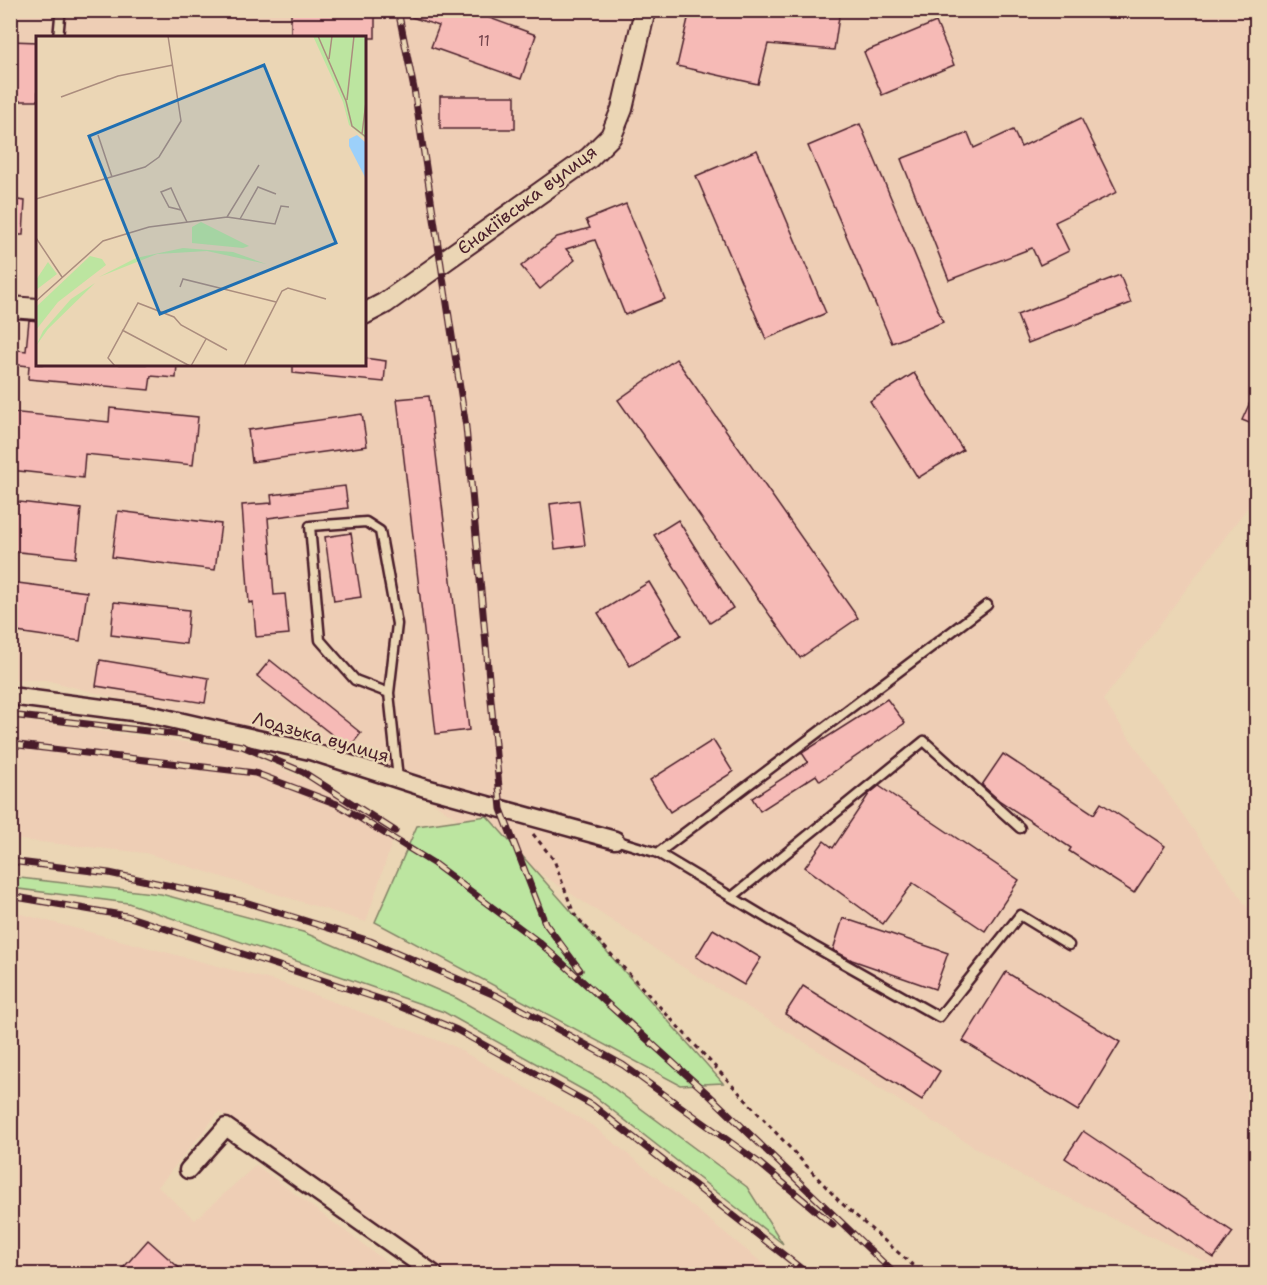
<svg xmlns="http://www.w3.org/2000/svg" width="1267" height="1285" font-family="'Shantell Sans',sans-serif">
<style>
.built{fill:#eeceb5;fill-rule:evenodd}
.green{fill:#bce5a0;stroke:#838266;stroke-width:1.5}
.building{fill:#f6bab6;stroke:#4a1f2b;stroke-width:1.5}
.lines{fill:none;stroke-linecap:round;stroke-linejoin:round}
.service-casing{stroke:#4a1f2b;stroke-width:13}
.minor-casing{stroke:#4a1f2b;stroke-width:21}
.tertiary-casing{stroke:#4a1f2b;stroke-width:24}
.path{stroke:#4a1f2b;stroke-width:3;stroke-dasharray:4.5 4.5;stroke-linecap:butt}
.service{stroke:#ebd6b5;stroke-width:8}
.minor{stroke:#ebd6b5;stroke-width:16}
.tertiary{stroke:#ebd6b5;stroke-width:20}
.rail-casing{stroke:#4a1f2b;stroke-width:7}
.rail{stroke:#ebd6b5;stroke-width:4.5;stroke-dasharray:14;stroke-linecap:butt}
.labels{text-anchor:middle;stroke-width:5;stroke-linejoin:round;paint-order:stroke}
.number-label{font-size:15px;fill:#75464e}
.street-label{font-size:18px;fill:#4a1f2b;stroke:#ebd6b5}
.inset-road{fill:none;stroke:#ab8d7e;stroke-width:1.5}
.view{fill:#1f6fb2;fill-opacity:0.15;stroke:#1f6fb2;stroke-width:3}
.inset-edge{fill:none;stroke:#4a1f2b;stroke-width:3}
</style>
<rect width="100%" height="100%" fill="#ebd6b5"/>
<filter id="ink" filterUnits="userSpaceOnUse"><feTurbulence type="fractalNoise" baseFrequency=".0167" numOctaves="2"/><feDisplacementMap in="SourceGraphic" scale="12" xChannelSelector="R" yChannelSelector="G"/><feConvolveMatrix kernelMatrix="1 2 1 2 8 2 1 2 1" color-interpolation-filters="sRGB"/></filter>
<g filter="url(#ink)">
<!-- built -->
<g class="built">
<path d="M10 11H1256V496L1103 700 1256 920V1274H1231L1018 1174 673 961 379 767 46 680H11ZM38 38H364V364H38Z"/>
<path d="M10 719 238 749 361 805 392 842 366 922 146 853 11 839Z"/>
<path d="M10 911 282 983 453 1046 593 1126 776 1274H450L219 1112 158 1187 195 1220 256 1165 403 1274H11Z"/>
</g>
<!-- green -->
<g class="green">
<path d="M487 816 723 1083 680 1085 375 922 417 826Z"/>
<path d="M11 877 161 894 303 932 456 998 605 1082 747 1187 783 1244 594 1096 444 1012 128 903 11 888Z"/>
</g>
<!-- building -->
<g class="building">
<rect x="291" y="10" width="84" height="28"/>
<path d="M399 10H468L536 35 521 79 431 47 439 26 399 13Z"/>
<path d="M690 10H840L834 50 768 44 758 84 677 66Z"/>
<path d="M936 22 954 65 882 95 864 52Z"/>
<path d="M10 41 38 42V101H10Z"/>
<rect x="440" y="96" width="75" height="33"/>
<path d="M1081 118 1117 192 1055 222 1069 251 1040 265 1032 248 949 280 901 159 968 133 974 148 1013 130 1021 147Z"/>
<path d="M860 124 943 322 892 343 808 146Z"/>
<path d="M757 150 826 313 766 339 696 176Z"/>
<path d="M10 199 25 201 23 235H10Z"/>
<path d="M626 204 665 299 625 315 595 240 566 249 575 260 540 289 521 266 557 237 590 228 586 220Z"/>
<path d="M1120 275 1131 303 1028 343 1017 315Z"/>
<path d="M29 320 38 321V364H177L176 378 151 376 149 390 28 379 29 366 10 364V349L26 351Z"/>
<path d="M364 358 386 361 384 382 293 373V364H364Z"/>
<path d="M676 359 858 618 800 658 618 400Z"/>
<path d="M914 373 963 450 918 478 870 401Z"/>
<path d="M1257 387V426L1242 420Z"/>
<path d="M429 396 469 730 436 734 397 399Z"/>
<path d="M110 408 198 417 193 465 85 454 83 478 10 470V412L109 422Z"/>
<path d="M362 414 367 446 252 462 248 430Z"/>
<path d="M345 486 348 508 268 518 274 595 285 594 289 634 256 637 253 602 249 603 242 505 272 503 271 495Z"/>
<path d="M579 500 585 545 555 549 550 504Z"/>
<path d="M10 501 81 509 76 558 10 551Z"/>
<path d="M118 511 221 524 215 570 112 557Z"/>
<path d="M678 520 733 608 710 623 654 535Z"/>
<path d="M351 533 361 597 334 601 325 537Z"/>
<path d="M10 582 87 592 80 641 10 631Z"/>
<path d="M649 582 681 635 630 666 598 613Z"/>
<path d="M114 602 189 610 186 644 111 635Z"/>
<path d="M100 660 209 678 205 703 96 686Z"/>
<path d="M270 660 361 733 349 748 257 676Z"/>
<path d="M887 699 905 723 820 781 816 775 760 811 752 798 808 762 802 753Z"/>
<path d="M713 740 733 772 670 812 650 780Z"/>
<path d="M1003 754 1094 814 1101 803 1165 846 1134 893 1069 851 1071 848 1000 801 982 785Z"/>
<path d="M879 786 1019 880 985 931 913 883 883 924 805 867 824 841 833 848 869 794Z"/>
<path d="M843 918 948 953 935 989 852 960 833 950Z"/>
<path d="M713 929 761 958 744 985 696 957Z"/>
<path d="M1006 972 1120 1042 1078 1111 963 1041Z"/>
<path d="M803 986 940 1071 922 1100 785 1014Z"/>
<path d="M1083 1131 1233 1232 1214 1258 1065 1158Z"/>
<path d="M148 1240 187 1275H117Z"/>
</g>
<g class="lines">
<!-- service casing -->
<g class="service-casing">
<g id="service">
<path d="M58 38 60 17"/>
<path d="M389 693 397 624 380 531 366 522 310 526 320 640 355 680 389 693 398 779"/>
<path d="M615 840 658 853 987 605"/>
<path d="M658 853 815 947 939 1017 1020 915 1069 945"/>
<path d="M732 897 924 741 1020 828"/>
</g>
</g>
<!-- minor casing -->
<g class="minor-casing">
<g id="minor">
<path d="M10 696 148 714 310 751 422 787 615 840"/>
<path d="M188 1170 226 1127 434 1274"/>
</g>
</g>
<!-- tertiary casing -->
<g class="tertiary-casing">
<g id="tertiary">
<path d="M10 307 38 309"/>
<path d="M364 314 385 303 589 158 611 136 622 109 645 10"/>
</g>
</g>
<!-- path -->
<path class="path" d="M533 834 554 860 574 914 840 1202 923 1274"/>
<!-- service -->
<use href="#service" class="service"/>
<!-- minor -->
<use href="#minor" class="minor"/>
<!-- tertiary -->
<use href="#tertiary" class="tertiary"/>
<!-- rail casing -->
<g class="rail-casing">
<g id="rail">
<path d="M398 10 414 89 466 427 501 809 545 923 580 970"/>
<path d="M10 715 182 735 242 746 303 772 395 831"/>
<path d="M10 744 255 773 337 804 433 863 540 943 709 1095 895 1274"/>
<path d="M10 861 109 873 242 901 370 941 497 996 623 1065 758 1162 833 1225"/>
<path d="M10 896 127 916 389 1002 457 1030 592 1105 808 1274"/>
</g>
</g>
<!-- rail -->
<use href="#rail" class="rail"/>
</g>
</g>
<g class="labels">
<!-- number labels -->
<g class="number-label">
<text x="484" y="46">11</text>
</g>
<!-- street labels -->
<g class="street-label">
<text transform="translate(527 200) rotate(-37)" y="6">Єнакіївська вулиця</text>
<text transform="translate(321 737) rotate(16)" y="6">Лодзька вулиця</text>
</g>
</g>
<!-- overview -->
<g transform="translate(36 36)">
<rect width="330" height="330" fill="#ebd6b5"/>
<path d="M277 0H330V103L313 89 307 66ZM165 186 213 210 207 212 156 207V191ZM147 212 197 216 230 228 171 215 121 218 63 241 100 222ZM54 220 66 223 70 229 22 266 0 294V271ZM12 226 21 238 0 254V244ZM59 247 12 293 0 310 7 295 35 263Z" fill="#bce5a0"/>
<path d="M321 99 330 107V143L313 110V103Z" fill="#9cd0fa"/>
<path class="inset-road" d="M282 0 310 65 316 90 330 101M293 23 296 0M25 61 82 40 137 29M311 64 318 0M326 98 330 66M62 99 76 141M0 163 109 131 123 121 145 85 132 0M145 174 135 152 125 156 133 171 145 174 151 186M191 181 239 188 245 170 253 171M204 183 222 151 240 158M0 202 26 241M144 251 147 243 240 266M0 265 67 205 113 191 191 181 223 129M86 294 154 330M79 330 72 322 102 267 138 281 145 289 191 314M155 330 170 303M208 330 246 255 252 252 290 263"/>
<path class="view" d="M228 29 300 207 124 278 53 100Z"/>
<rect width="330" height="330" class="inset-edge"/>
</g>
<!-- margin -->
<rect width="1267" height="1285" fill="none" stroke="#ebd6b5" stroke-width="36"/>
<rect x="18" y="18" width="1231" height="1249" fill="none" stroke="#4a1f2b" stroke-width="2" filter="url(#ink)"/>
</svg>
